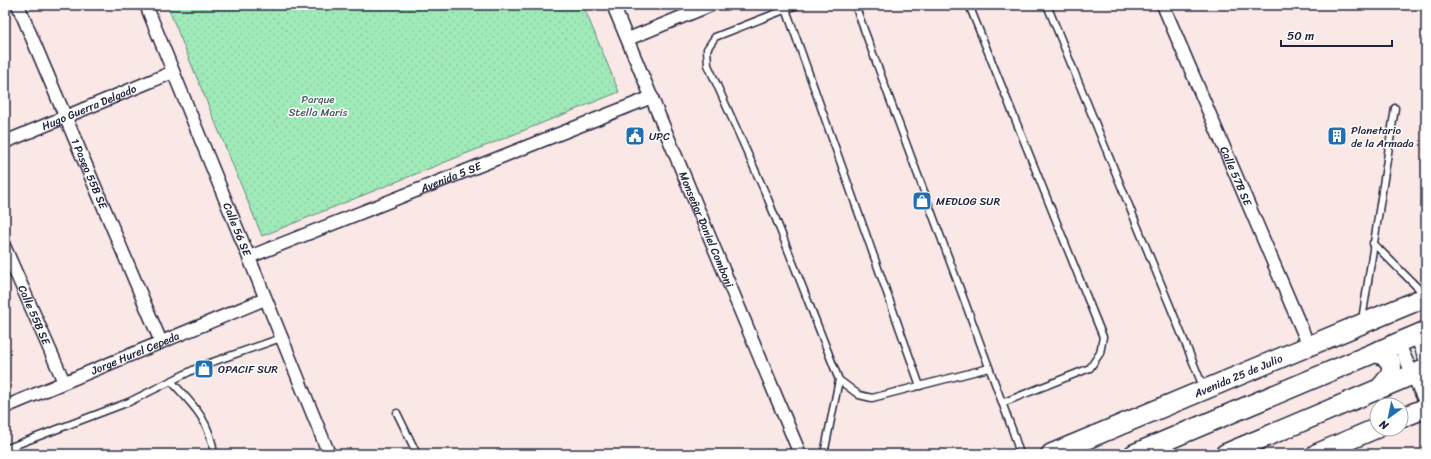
<svg xmlns="http://www.w3.org/2000/svg" width="1431" height="459" font-family="Sriracha,sans-serif">
<style>
.park{fill:url(#park-dots);stroke:#61867a}
.lines{fill:none;stroke-linecap:round;stroke-linejoin:round}
.service-casing{stroke:#22223b;stroke-width:9}
.minor-casing{stroke:#22223b;stroke-width:15}
.primary-casing{stroke:#22223b;stroke-width:22}
.service{stroke:#fff;stroke-width:6}
.minor{stroke:#fff;stroke-width:12}
.primary{stroke:#fff;stroke-width:19}
.labels{text-anchor:middle;stroke-width:3;stroke-linejoin:round;paint-order:stroke}
.park-label{font-size:11px;fill:#485e61;stroke:#fff}
.street-label{font-size:11px;fill:#22223b;stroke:#fff}
.poi-label{font-size:11px;fill:#22223b;stroke:#fff;text-anchor:start}
</style>
<defs>
<pattern id="park-dots" width="8" height="8" patternUnits="userSpaceOnUse"><rect width="8" height="8" fill="#a0eab9"/><path d="M2 2h.1M6 6h.1" fill="none" stroke="#8ac8a0" stroke-width="1.8" stroke-linecap="round"/></pattern>
</defs>
<rect width="100%" height="100%" fill="#fae8e7"/>
<filter id="ink" filterUnits="userSpaceOnUse"><feTurbulence type="fractalNoise" baseFrequency=".025" numOctaves="2"/><feDisplacementMap in="SourceGraphic" scale="8" xChannelSelector="R" yChannelSelector="G"/><feConvolveMatrix kernelMatrix="1 2 1 2 8 2 1 2 1" color-interpolation-filters="sRGB"/></filter>
<g filter="url(#ink)">
<!-- park -->
<path class="park" d="M167 5H583L619 92 262 236Z"/>
<g class="lines">
<!-- service casing -->
<g class="service-casing">
<g id="service">
<path d="M797 5 715 37 707 49 708 65 768 199 839 380 859 395 872 398 989 368"/>
<path d="M855 5 1013 432 1020 454"/>
<path d="M969 5 1103 337 1100 353 1090 368 1002 403"/>
<path d="M1047 5 1204 389"/>
<path d="M786 9 920 386"/>
<path d="M1373 243 1424 294"/>
<path d="M1362 320 1395 108"/>
<path d="M171 381C193 405 210 420 214 454"/>
<path d="M397 413 417 454"/>
<path d="M5 449 129 402 201 366 281 338"/>
<path d="M824 454 839 380"/>
</g>
</g>
<!-- minor casing -->
<g class="minor-casing">
<g id="minor">
<path id="s1" d="M18 5 161 342"/>
<path id="s2" d="M146 5 329 454"/>
<path id="s3" d="M613 5 800 454"/>
<path id="s4" d="M1163 5 1309 346"/>
<path d="M628 39 711 5"/>
<path id="s5" d="M5 142 173 72"/>
<path id="s6" d="M5 248 64 382"/>
<path id="s7" d="M249 257 652 97"/>
<path d="M1416 335 1426 361"/>
<path d="M1398 342 1426 404"/>
<path id="s8" d="M5 407 265 299"/>
</g>
</g>
<!-- primary casing -->
<g class="primary-casing">
<g id="primary">
<path d="M1376 352C1398 361 1394 372 1381 387"/>
<path d="M1401 418 1426 408"/>
<path id="s9" d="M1051 454 1426 297"/>
<path d="M1134 454 1426 331"/>
<path d="M1225 454 1426 369"/>
<path d="M1316 454 1377 428"/>
</g>
</g>
<!-- service -->
<use href="#service" class="service"/>
<!-- minor -->
<use href="#minor" class="minor"/>
<!-- primary -->
<use href="#primary" class="primary"/>
</g>
</g>
<!-- icons -->
<defs>
<g id="civic-square" transform="scale(1)"><rect x="-9" y="-9" width="18" height="18" rx="4" fill="#1f6fb2" stroke="#fff"/><path d="M-.6-6.5H3V-4.5H.6V-3L4-1V1h2V6H-6V1h2V-1L-.6-3ZM-1.2 2.5V6h2.4V2.5Z" fill="#fff"/></g>
<g id="building-square" transform="scale(1)"><rect x="-9" y="-9" width="18" height="18" rx="4" fill="#1f6fb2" stroke="#fff"/><path d="M-4-6H4V6H1V3H-1V6H-4ZM-2.5-4.3h1.7v1.8h-1.7ZM.8-4.3h1.7v1.8H.8ZM-2.5-1h1.7V.8h-1.7ZM.8-1h1.7V.8H.8Z" fill="#fff"/></g>
<g id="shop-square" transform="scale(1)"><rect x="-9" y="-9" width="18" height="18" rx="4" fill="#1f6fb2" stroke="#fff"/><path d="M-5-2.5h2.3a2.7 3.5 0 0 1 5.4 0H5L5.5 6h-11ZM-1.5-2.5h3a1.5 2.3 0 0 0-3 0Z" fill="#fff"/></g>
</defs>
<g fill-rule="evenodd">
<use href="#civic-square" x="635" y="136"/>
<use href="#building-square" x="1337" y="136"/>
<use href="#shop-square" x="922" y="201"/>
<use href="#shop-square" x="204" y="369"/>
</g>
<g class="labels">
<!-- park labels -->
<g class="park-label">
<text x="318" y="103">Parque<tspan x="318" dy="13">Stella Maris</tspan></text>
</g>
<!-- street labels -->
<g class="street-label">
<text dy="4" stroke="none"><textPath href="#s5" startOffset="91">Hugo Guerra Delgado</textPath></text>
<text dy="4" stroke="none"><textPath href="#s1" startOffset="183">1 Paseo 55B SE</textPath></text>
<text dy="4" stroke="none"><textPath href="#s4" startOffset="186">Calle 57B SE</textPath></text>
<text dy="4" stroke="none"><textPath href="#s7" startOffset="217">Avenida 5 SE</textPath></text>
<text dy="4" stroke="none"><textPath href="#s2" startOffset="242">Calle 56 SE</textPath></text>
<text dy="4" stroke="none"><textPath href="#s3" startOffset="243">Monseñor Daniel Comboni</textPath></text>
<text dy="4" stroke="none"><textPath href="#s6" startOffset="73">Calle 55B SE</textPath></text>
<text dy="4" stroke="none"><textPath href="#s8" startOffset="141">Jorge Hurel Cepeda</textPath></text>
<text dy="4" stroke="none"><textPath href="#s9" startOffset="203">Avenida 25 de Julio</textPath></text>
</g>
<!-- poi labels -->
<g class="poi-label">
<text x="1351" y="134">Planetario<tspan x="1351" dy="13">de la Armada</tspan></text>
<text x="649" y="140">UPC</text>
<text x="936" y="205">MEDLOG SUR</text>
<text x="218" y="373">OPACIF SUR</text>
</g>
</g>
<!-- margin -->
<rect width="1431" height="459" fill="none" stroke="#fff" stroke-width="20"/>
<rect x="10" y="10" width="1411" height="439" fill="none" stroke="#22223b" stroke-width="1.5" filter="url(#ink)"/>
<!-- north arrow -->
<g transform="translate(1389 417) rotate(213)"><circle r="19" fill="#ffffff" stroke="#a7a7b1"/>
<path d="M0-3L7 15L0 10L-7 15Z" fill="#1f6fb2"/>
<text y="-6" font-size="11" font-weight="bold" text-anchor="middle" fill="#22223b">N</text>
</g>
<!-- scale -->
<path d="M1281 40v6h111v-6" fill="none" stroke="#22223b" stroke-width="2"/>
<text x="1287" y="40" font-size="12" fill="#22223b" stroke="#ffffff" stroke-width="3" paint-order="stroke">50 m</text>
</svg>
